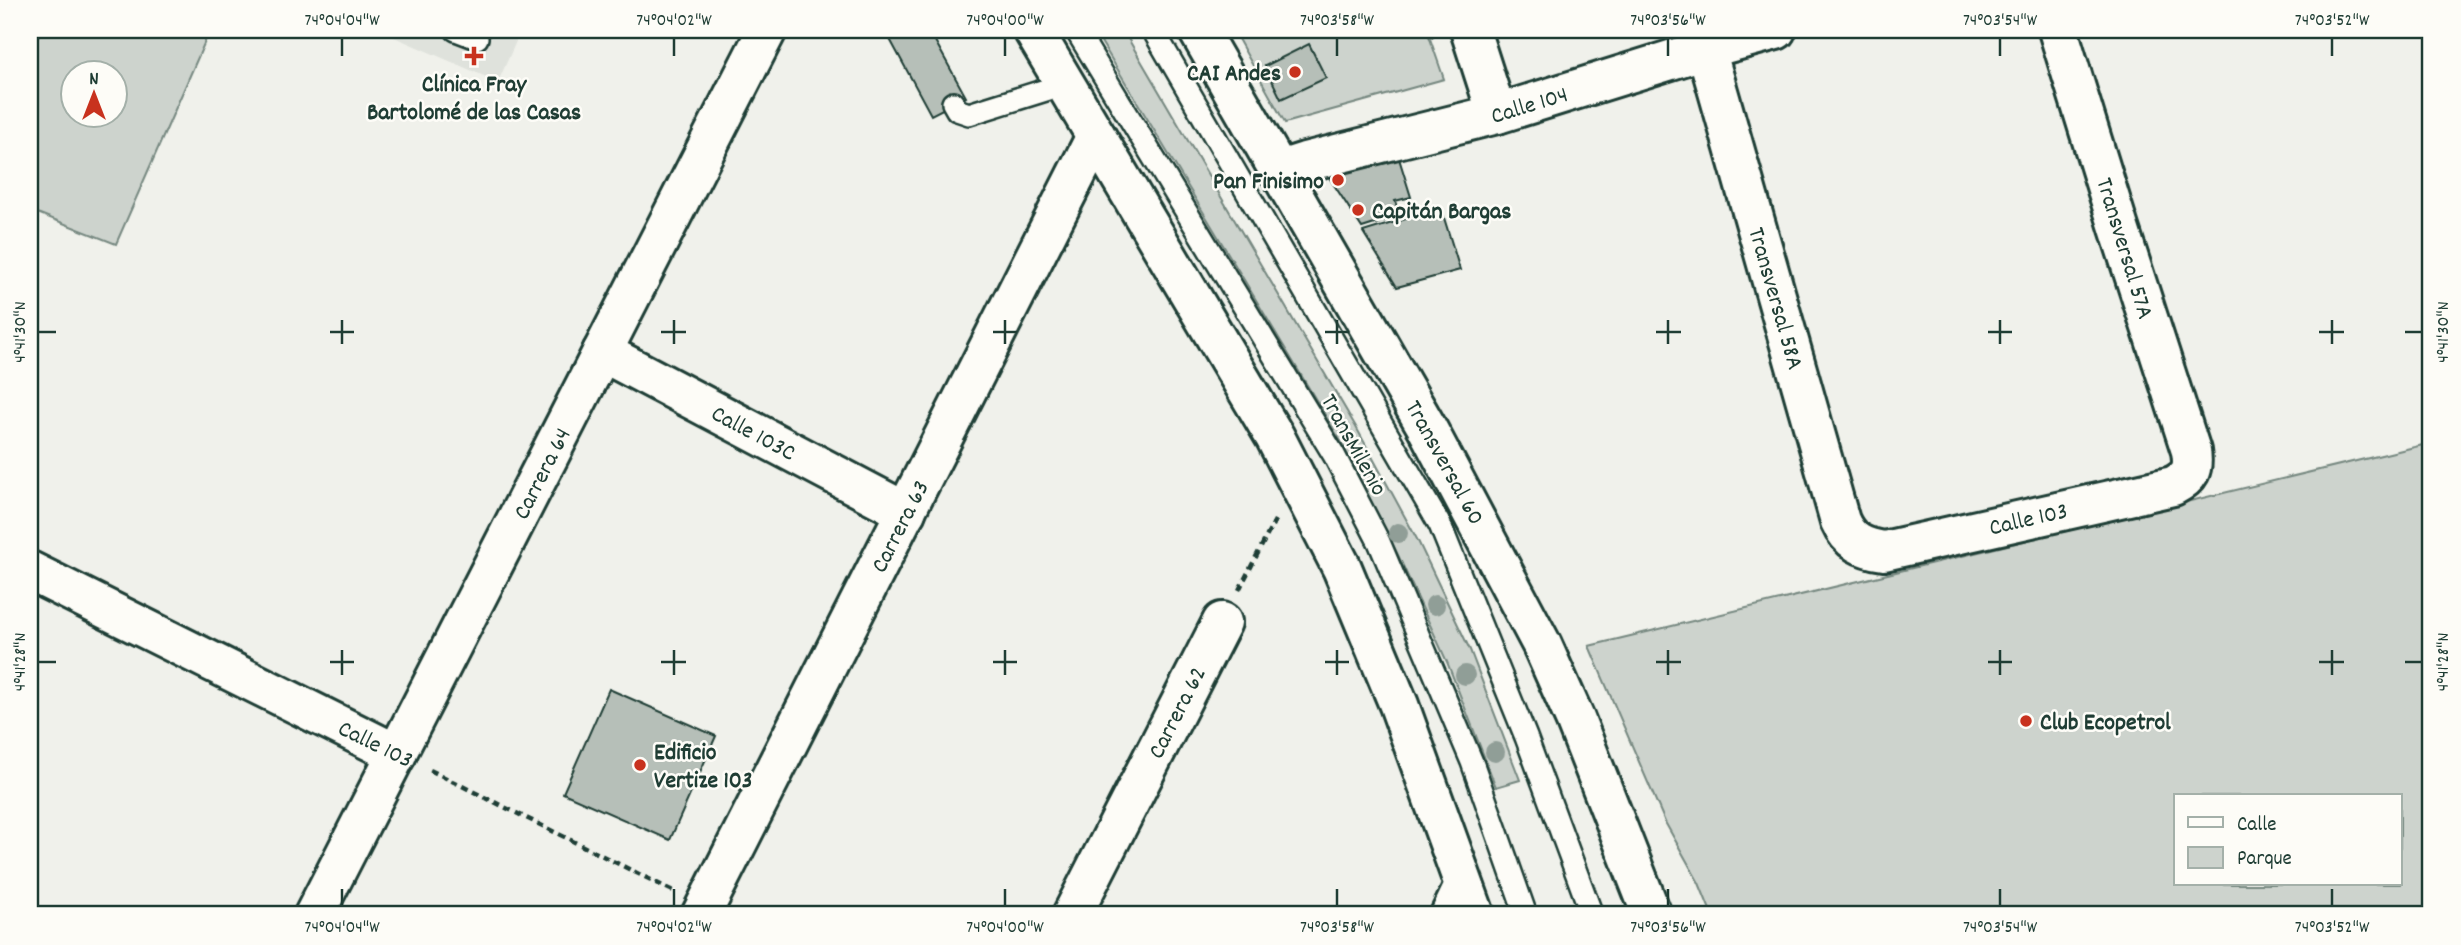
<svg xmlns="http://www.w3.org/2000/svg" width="2461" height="945" font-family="Dekko,sans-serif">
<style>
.built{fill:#dfe2dc}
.green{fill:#cdd3cd;stroke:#768880;stroke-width:2;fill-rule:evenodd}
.building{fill:#b6bfb8;stroke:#1f3d34;stroke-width:2}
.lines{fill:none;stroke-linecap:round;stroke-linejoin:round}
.lane-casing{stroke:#1f3d34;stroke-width:26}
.street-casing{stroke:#1f3d34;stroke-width:44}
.secondary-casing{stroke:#1f3d34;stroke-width:44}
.primary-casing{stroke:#1f3d34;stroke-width:44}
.path{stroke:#1f3d34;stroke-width:4.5;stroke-dasharray:7 5;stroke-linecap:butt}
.lane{stroke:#fdfcf7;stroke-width:21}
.street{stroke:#fdfcf7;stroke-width:38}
.secondary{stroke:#fdfcf7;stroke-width:38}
.primary{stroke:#fdfcf7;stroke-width:38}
.tree{fill:#909e97}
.ticks{fill:none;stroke:#1f3d34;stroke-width:2.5}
.poi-dot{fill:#c8321e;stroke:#fdfcf7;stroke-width:2.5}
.labels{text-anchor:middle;stroke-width:5;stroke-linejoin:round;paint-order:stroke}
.poi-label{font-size:24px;font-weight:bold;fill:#1f3d34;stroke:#fdfcf7;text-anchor:start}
.street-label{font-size:24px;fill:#1f3d34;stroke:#fdfcf7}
.neatline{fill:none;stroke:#1f3d34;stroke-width:2.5}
.ticks-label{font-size:18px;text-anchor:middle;fill:#1f3d34}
</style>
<rect width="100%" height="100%" fill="#f0f1eb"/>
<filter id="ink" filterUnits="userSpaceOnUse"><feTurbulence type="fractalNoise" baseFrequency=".0143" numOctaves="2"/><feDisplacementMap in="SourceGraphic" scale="14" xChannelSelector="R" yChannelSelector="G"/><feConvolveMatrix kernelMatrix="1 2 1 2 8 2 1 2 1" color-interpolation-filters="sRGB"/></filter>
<g filter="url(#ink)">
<!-- built -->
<path class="built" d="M378 30H521L498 82Z"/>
<!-- green -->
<g class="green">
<path d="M41 30H210L116 244 35 212 30 223V54ZM74 74H116V116H74Z"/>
<path d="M1094 30H1123L1356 427 1418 541 1470 650 1520 780 1496 787 1447 662 1398 555 1340 440Z"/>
<path d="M1233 30H1427L1444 79 1285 123Z"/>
<path d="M2431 443V915H1712L1699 883 1665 822 1589 646ZM2176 796H2400V884H2176Z"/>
</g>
<!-- building -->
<g class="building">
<path d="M885 30H929L966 97 931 115Z"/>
<path d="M1309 44 1326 78 1281 99 1265 66Z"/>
<path d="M1397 152 1411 197 1395 201 1400 216 1362 228 1327 174Z"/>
<path d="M1441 208 1460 270 1397 287 1363 232Z"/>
<path d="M609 689 716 736 670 840 563 793Z"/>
</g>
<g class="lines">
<!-- lane casing -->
<g class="lane-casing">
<g id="lane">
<path d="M456 30 477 38"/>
<path d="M1076 30 1334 455 1379 542 1472 762 1526 915"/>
<path d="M1153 30 1440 525 1526 737 1592 915"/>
<path d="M953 103 957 110 969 114 1065 84"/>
</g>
</g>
<!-- street casing -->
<g class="street-casing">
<g id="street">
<path d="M1470 30 1497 114"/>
<path d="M1706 49 1840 521C1849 542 1863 548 1884 551L2173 486C2190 477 2194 470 2191 451L2119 228 2058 30"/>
<path d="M1280 170 1305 162 1497 114 1706 49 1776 30"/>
<path d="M602 352 906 512"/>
<path d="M30 571 397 754"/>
<path d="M701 915 1096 136"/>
<path d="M1072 915 1222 622"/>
<path d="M1450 915 1464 886"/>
</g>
</g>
<!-- secondary casing -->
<g class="secondary-casing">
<path id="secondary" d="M314 915 767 30"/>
</g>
<!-- primary casing -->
<g class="primary-casing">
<g id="primary">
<path d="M1033 30 1275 437 1342 568 1399 705 1475 915"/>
<path d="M1198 30 1426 426 1542 645 1575 719 1652 915"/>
</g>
</g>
<!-- path -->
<g class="path">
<path d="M1416 30 1435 36"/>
<path d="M1239 590 1275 520"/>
<path d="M430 770 673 891"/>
</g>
<!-- lane -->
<use href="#lane" class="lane"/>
<!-- street -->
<use href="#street" class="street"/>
<!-- secondary -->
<use href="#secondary" class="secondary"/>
<!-- primary -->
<use href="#primary" class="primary"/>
</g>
<!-- trees -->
<g class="tree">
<circle cx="1398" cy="533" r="10"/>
<circle cx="1435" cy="605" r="10"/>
<circle cx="1465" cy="675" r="10"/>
<circle cx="1495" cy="752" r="10"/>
</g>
</g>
<!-- ticks -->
<path class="ticks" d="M342 38V56M674 38V56M1005 38V56M1337 38V56M1668 38V56M2000 38V56M2332 38V56M342 320V344M674 320V344M1005 320V344M1337 320V344M1668 320V344M2000 320V344M2332 320V344M38 332H56M330 332H354M661 332H686M993 332H1017M1325 332H1349M1656 332H1681M1988 332H2012M2319 332H2344M2405 332H2422M342 650V675M674 650V675M1005 650V675M1337 650V675M1668 650V675M2000 650V675M2332 650V675M38 662H56M330 662H354M661 662H686M993 662H1017M1325 662H1349M1656 662H1681M1988 662H2012M2319 662H2344M2405 662H2422M342 889V906M674 889V906M1005 889V906M1337 889V906M1668 889V906M2000 889V906M2332 889V906"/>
<!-- markers -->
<g class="poi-dot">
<path d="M470.5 45.5h7v7h7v7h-7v7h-7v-7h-7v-7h7z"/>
<circle cx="1295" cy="72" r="7"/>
<circle cx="1338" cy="180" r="7"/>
<circle cx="1358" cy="210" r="7"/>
<circle cx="2026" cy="721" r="7"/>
<circle cx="640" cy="765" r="7"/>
</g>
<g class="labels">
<!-- poi labels -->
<g class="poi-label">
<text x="1281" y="80" text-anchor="end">CAI Andes</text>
<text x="474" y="91" text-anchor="middle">Clínica Fray<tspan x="474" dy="28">Bartolomé de las Casas</tspan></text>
<text x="1324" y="188" text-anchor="end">Pan Finisimo</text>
<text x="1372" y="218">Capitán Bargas</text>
<text x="2040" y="729">Club Ecopetrol</text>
<text x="654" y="759">Edificio<tspan x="654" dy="28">Vertize 103</tspan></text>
</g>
<!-- street labels -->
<g class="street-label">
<text transform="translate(1529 104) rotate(-17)" y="8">Calle 104</text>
<text transform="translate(2126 248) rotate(73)" y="8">Transversal 57A</text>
<text transform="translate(1777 298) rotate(74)" y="8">Transversal 58A</text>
<text transform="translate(754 432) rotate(28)" y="8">Calle 103C</text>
<text transform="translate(1355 444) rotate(61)" y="8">TransMilenio</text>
<text transform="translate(1446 462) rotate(61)" y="8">Transversal 60</text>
<text transform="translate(541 473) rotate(-63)" y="8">Carrera 64</text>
<text transform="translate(2028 518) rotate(-13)" y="8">Calle 103</text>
<text transform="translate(899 526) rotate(-63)" y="8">Carrera 63</text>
<text transform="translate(1176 712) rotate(-63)" y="8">Carrera 62</text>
<text transform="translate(376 743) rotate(26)" y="8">Calle 103</text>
</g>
</g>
<!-- margin -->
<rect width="2461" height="945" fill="none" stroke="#fdfcf7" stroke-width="77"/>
<!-- legend -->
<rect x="2174" y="794" width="228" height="91" fill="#fdfcf7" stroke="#a4b0a9" stroke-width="2"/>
<rect x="2188" y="817" width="35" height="10" fill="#fdfcf7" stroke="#a4b0a9" stroke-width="2"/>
<text x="2237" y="830" font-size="21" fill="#1f3d34">Calle</text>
<rect x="2188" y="847" width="35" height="21" fill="#cdd3cd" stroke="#a4b0a9" stroke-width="2"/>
<text x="2237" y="864" font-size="21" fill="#1f3d34">Parque</text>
<!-- north arrow -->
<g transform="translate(94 94)"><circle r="33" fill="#fdfcf7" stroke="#a4b0a9" stroke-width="2"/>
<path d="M0-5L12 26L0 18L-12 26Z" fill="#c8321e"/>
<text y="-10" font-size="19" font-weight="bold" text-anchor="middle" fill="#1f3d34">N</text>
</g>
<rect x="38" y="38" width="2384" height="868" class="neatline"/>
<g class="ticks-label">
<text x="342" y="25">74°04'04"W</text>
<text x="674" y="25">74°04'02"W</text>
<text x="1005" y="25">74°04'00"W</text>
<text x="1337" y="25">74°03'58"W</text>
<text x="1668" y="25">74°03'56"W</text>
<text x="2000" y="25">74°03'54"W</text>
<text x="2332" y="25">74°03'52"W</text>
<text transform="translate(19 332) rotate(-90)" y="6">4°41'30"N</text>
<text transform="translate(2442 332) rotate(-90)" y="6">4°41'30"N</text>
<text transform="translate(19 662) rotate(-90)" y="6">4°41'28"N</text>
<text transform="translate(2442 662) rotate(-90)" y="6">4°41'28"N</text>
<text x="342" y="932">74°04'04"W</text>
<text x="674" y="932">74°04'02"W</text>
<text x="1005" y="932">74°04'00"W</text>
<text x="1337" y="932">74°03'58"W</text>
<text x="1668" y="932">74°03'56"W</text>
<text x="2000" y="932">74°03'54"W</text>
<text x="2332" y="932">74°03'52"W</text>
</g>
</svg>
